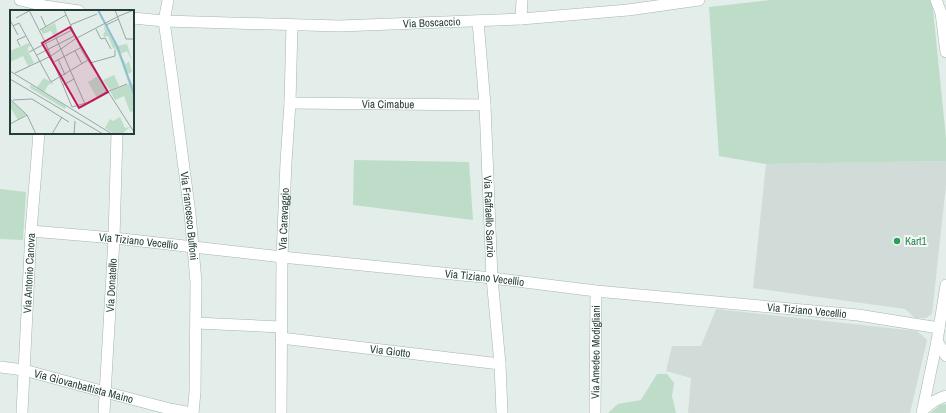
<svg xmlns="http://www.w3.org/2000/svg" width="946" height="413" font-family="'Archivo Narrow',sans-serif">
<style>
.built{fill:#d1dcd9}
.green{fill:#bdddc9}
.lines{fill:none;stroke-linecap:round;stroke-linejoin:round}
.minor-casing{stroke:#a6b5b1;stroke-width:12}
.minor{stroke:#fff;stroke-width:11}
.leisure-dot{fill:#2e9e5b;stroke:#f4f9f7;stroke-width:1.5}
.labels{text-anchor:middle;stroke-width:4;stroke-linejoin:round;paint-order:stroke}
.street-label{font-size:11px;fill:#233e39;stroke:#f4f9f7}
.leisure-label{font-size:11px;fill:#27864d;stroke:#f4f9f7;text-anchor:start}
.inset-river{fill:none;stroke:#8dbfd0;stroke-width:2}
.inset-road{fill:none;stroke:#96a7a3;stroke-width:1}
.view{fill:#c2185b;fill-opacity:0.15;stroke:#c2185b;stroke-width:2}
.inset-edge{fill:none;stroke:#233e39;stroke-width:2}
</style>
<rect width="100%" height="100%" fill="#e3ede9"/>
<!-- built -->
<g class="built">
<path d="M946 161V185L932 314 926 318H915L905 309 753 288 766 164Z"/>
<path d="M716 309 917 331 927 340 910 413H688L691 378 666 371 672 346H701Z"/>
</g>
<!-- green -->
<g class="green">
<path d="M771 0H932L946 138V161L766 164 719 156 709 7Z"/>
<path d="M354 160 469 162 473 220 353 205Z"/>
<path d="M0 189 26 192 23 240 0 239Z"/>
<path d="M657 374H667L674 383 672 396 676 413H608L618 404 641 400Z"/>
<path d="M946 404V413H930L940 405Z"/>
</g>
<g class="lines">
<!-- minor casing -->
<g class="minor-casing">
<g id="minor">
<path d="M20 0 45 6 79 11"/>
<path id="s1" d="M168 0 164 21 172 77 190 214 196 282 195 392 193 413"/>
<path d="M936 0 941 13 946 52"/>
<path id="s2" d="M133 18 164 21 339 26 521 19 628 10 699 0"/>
<path d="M521 19 522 0"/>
<path id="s3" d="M478 21 485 105 492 278 500 364 502 413"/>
<path id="s4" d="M290 103 485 105"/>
<path id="s5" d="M31 231 114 238 282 257 492 278 596 291 858 315 939 328"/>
<path d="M196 323 281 327"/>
<path id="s6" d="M281 338 500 364"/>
<path d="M937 341 946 356"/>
<path id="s7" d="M0 367 24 370 105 392 170 409 191 413"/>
<path d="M923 410C930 403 936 399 946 396"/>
<path id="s8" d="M22 413 31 231 39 133"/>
<path id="s9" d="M104 413 114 238 117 133"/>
<path id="s10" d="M281 413 282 257 286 162 290 103 292 25"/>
<path id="s11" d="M595 413 596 291"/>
<path d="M922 413 937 341 946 285"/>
</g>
</g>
<!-- minor -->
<use href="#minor" class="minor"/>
</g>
<!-- markers -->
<circle class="leisure-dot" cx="897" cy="241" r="4"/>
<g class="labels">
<!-- street labels -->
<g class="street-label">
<text dy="4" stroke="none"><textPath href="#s2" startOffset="299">Via Boscaccio</textPath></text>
<text dy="4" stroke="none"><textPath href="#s4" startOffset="98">Via Cimabue</textPath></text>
<text dy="4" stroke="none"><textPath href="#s1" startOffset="218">Via Francesco Buffoni</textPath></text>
<text dy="4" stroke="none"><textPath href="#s3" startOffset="196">Via Raffaello Sanzio</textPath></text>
<text dy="4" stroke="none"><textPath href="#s10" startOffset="194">Via Caravaggio</textPath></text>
<text dy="4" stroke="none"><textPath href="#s5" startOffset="108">Via Tiziano Vecellio</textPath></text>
<text dy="4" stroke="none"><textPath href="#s8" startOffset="140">Via Antonio Canova</textPath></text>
<text dy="4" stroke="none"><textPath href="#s5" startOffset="456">Via Tiziano Vecellio</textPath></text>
<text dy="4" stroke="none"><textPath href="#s9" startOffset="128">Via Donatello</textPath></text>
<text dy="4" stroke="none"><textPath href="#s5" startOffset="780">Via Tiziano Vecellio</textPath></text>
<text dy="4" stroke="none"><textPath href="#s6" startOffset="110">Via Giotto</textPath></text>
<text dy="4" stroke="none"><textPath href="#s11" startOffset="61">Via Amedeo Modigliani</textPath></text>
<text dy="4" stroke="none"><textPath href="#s7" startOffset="86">Via Giovanbattista Maino</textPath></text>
</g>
<!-- leisure labels -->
<g class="leisure-label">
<text x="905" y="245">Kart1</text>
</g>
</g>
<!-- overview -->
<g transform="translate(10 10)">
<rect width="124" height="124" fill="#e3ede9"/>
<path d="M45 13 48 26 45 28 41 21 33 24 31 20ZM94 15 107 36 117 34 122 51 117 41 110 44 116 54 119 51 122 62 117 64 124 77V101L120 102 114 86 105 90 100 81 119 74 107 40 103 38 98 26 94 27 93 24 95 22ZM19 33 21 36 18 37V41L24 53 18 56 13 46 0 52V41ZM104 65 109 76 100 80 93 70ZM88 66 98 79 87 88 78 72ZM34 68 44 74H39L34 82 27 77ZM21 75 56 96 55 99 20 78ZM0 90 16 104 8 110 0 97ZM110 107 115 118 120 117 112 124H104L95 118 100 109 103 111Z" fill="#bdddc9"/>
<path class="inset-river" d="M88 0 107 36 124 84"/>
<path class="inset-road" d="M19 0 35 32 62 97M54 0 72 41 124 122M105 0 116 29H124M31 6 36 17M6 8 19 1M0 10 8 25M60 15 87 4M96 15 109 9M3 16 9 13 41 72 78 50M86 19 91 29 95 28 101 39M30 20 56 5M46 28 75 94M10 36 7 30 16 26M65 41 72 54M19 42 62 20M27 45 64 26M48 49 55 65M42 53 70 38M80 53 105 46V40M0 61 102 124M5 63 41 46 65 29 109 6 124 0M0 69 93 124M53 75 64 69M99 81 117 74M0 89 17 105 26 124M3 90 22 89 59 112M62 97 83 91 98 80M0 114 17 105M42 124 52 107M64 124 65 111"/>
<path class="view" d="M60 17 98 82 69 98 32 33Z"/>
<rect width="124" height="124" class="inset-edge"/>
</g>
</svg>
